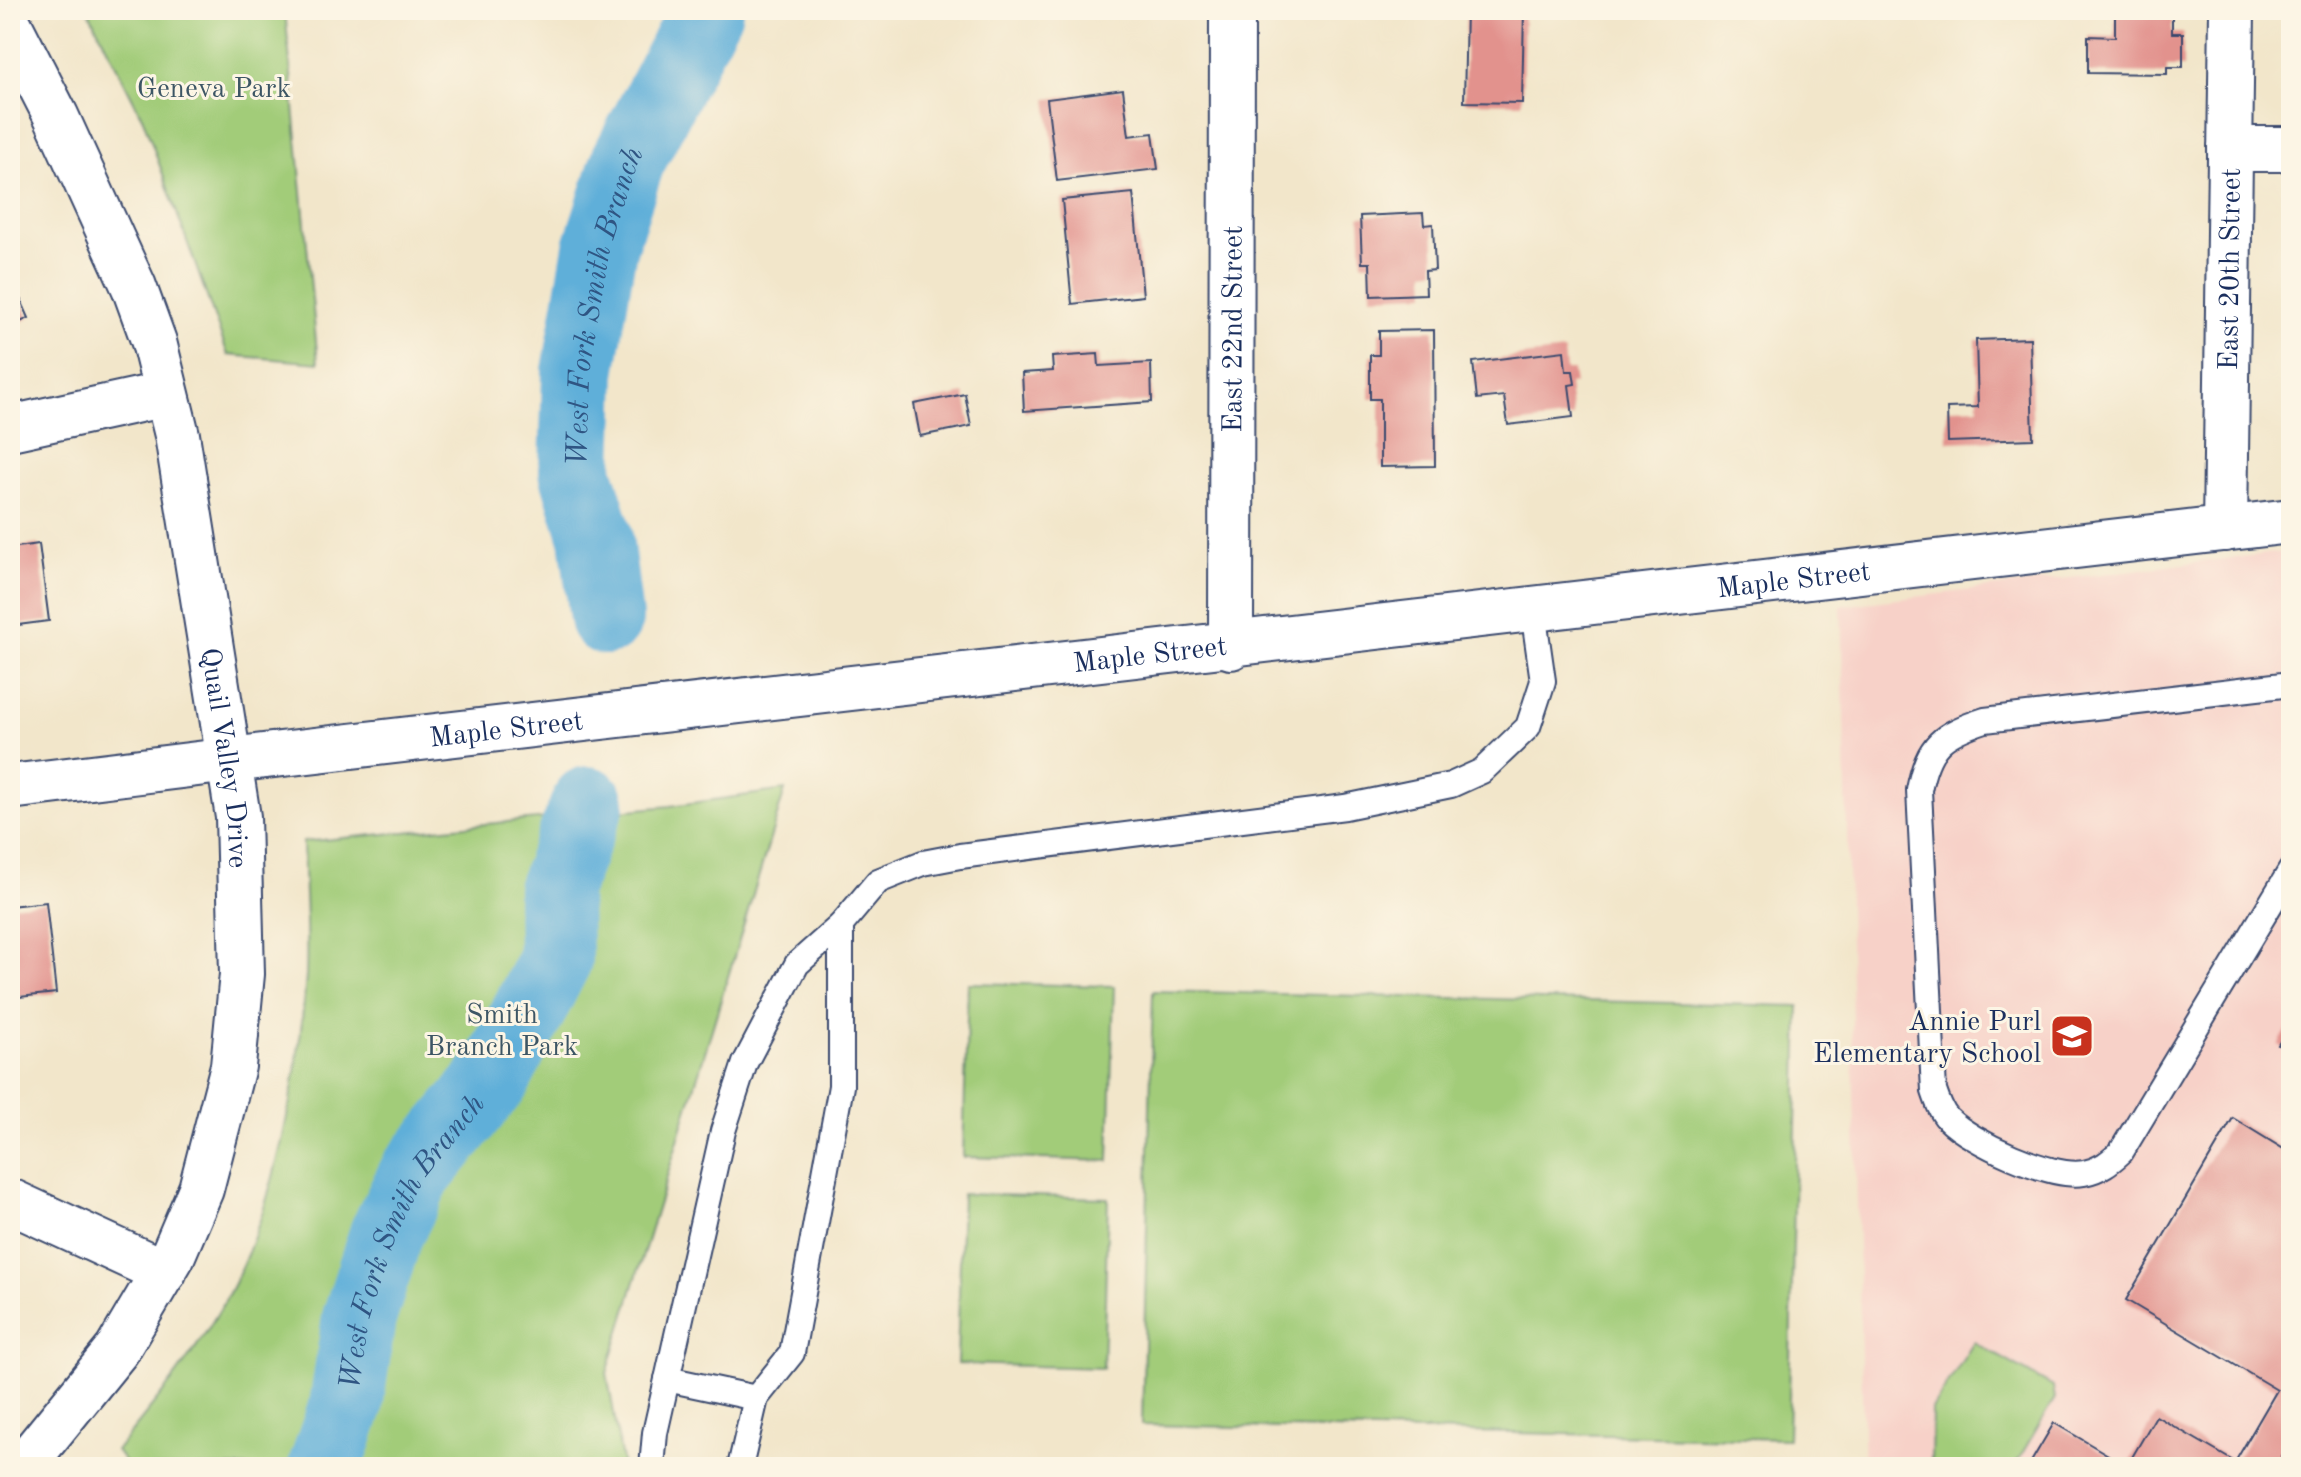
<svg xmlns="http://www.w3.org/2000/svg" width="2301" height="1477" font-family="'Old Standard TT',serif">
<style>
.built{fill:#f7d1c8}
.green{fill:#a2cc79;stroke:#5e7e6c;stroke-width:2}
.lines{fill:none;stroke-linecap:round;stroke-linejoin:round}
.river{stroke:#5eafd9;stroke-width:74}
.building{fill:#e2928d}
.lane-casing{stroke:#3b4a6e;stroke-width:28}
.street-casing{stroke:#3b4a6e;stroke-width:48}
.secondary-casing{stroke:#3b4a6e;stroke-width:48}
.lane{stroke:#fff;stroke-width:24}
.street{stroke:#fff;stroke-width:44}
.secondary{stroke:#fff;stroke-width:44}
.labels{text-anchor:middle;stroke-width:6;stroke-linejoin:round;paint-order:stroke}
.park-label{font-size:28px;fill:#3d5665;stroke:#fcf5e5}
.street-label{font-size:28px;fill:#1b2f5e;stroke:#fcf5e5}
.poi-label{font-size:28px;fill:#1b2f5e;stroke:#fcf5e5;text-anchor:end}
.water-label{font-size:30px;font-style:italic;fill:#2f5583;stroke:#fcf5e5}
</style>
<rect width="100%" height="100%" fill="#fcf5e5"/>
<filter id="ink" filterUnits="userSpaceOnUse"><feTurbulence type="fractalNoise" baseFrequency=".0125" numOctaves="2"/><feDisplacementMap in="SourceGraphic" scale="16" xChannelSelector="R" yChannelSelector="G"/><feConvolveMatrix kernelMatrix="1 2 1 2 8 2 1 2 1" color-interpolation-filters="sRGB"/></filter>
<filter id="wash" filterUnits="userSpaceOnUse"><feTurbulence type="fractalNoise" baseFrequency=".006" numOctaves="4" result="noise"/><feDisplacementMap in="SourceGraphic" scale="32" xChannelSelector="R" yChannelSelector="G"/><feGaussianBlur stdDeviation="1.8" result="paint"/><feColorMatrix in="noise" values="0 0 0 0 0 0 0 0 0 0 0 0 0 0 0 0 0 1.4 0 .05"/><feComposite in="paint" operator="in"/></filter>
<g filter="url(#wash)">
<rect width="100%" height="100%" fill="#f2e6ca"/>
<!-- built -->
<path class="built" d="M2291 551V1467H1864L1841 606Z"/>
<!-- green -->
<g class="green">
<path d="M88 10H285L318 363 228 355 143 119Z"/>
<path d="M785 790 607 1373 623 1467H128L116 1451C156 1402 199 1350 229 1293 276 1205 299 1075 306 976 308 932 304 886 303 842L670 806Z"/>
<path d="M968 983 1114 986 1109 1161 963 1157Z"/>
<path d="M1153 991 1799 1006 1788 1439 1142 1425Z"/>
<path d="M962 1194 1108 1198 1103 1368 957 1364Z"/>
<path d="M1974 1342 2053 1387 2055 1398 2014 1467H1931L1932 1409Z"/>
</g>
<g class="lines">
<!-- river -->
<g class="river">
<path id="s1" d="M606 618 596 537 576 471 579 372 600 248 628 161 706 10"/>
<path id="s2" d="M325 1467 346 1406 359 1318 386 1234 416 1173 495 1077 555 959 554 890 588 803"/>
</g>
</g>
<g id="blocks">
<!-- building -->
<g class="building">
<path d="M1466 10H1524L1522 103 1464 102Z"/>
<path d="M2115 10 2172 14V33H2183V67H2167V74L2088 73V36L2115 37Z"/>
<path d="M1123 89 1129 136 1153 133 1158 169 1057 181 1047 99Z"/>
<path d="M2291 192V230H2289L2286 193Z"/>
<path d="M1133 193 1143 296 1072 304 1062 200Z"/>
<path d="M1423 213 1424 225 1433 224 1435 270 1425 271 1426 294 1371 296 1370 263H1362L1360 216Z"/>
<path d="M10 275 29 318 10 327Z"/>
<path d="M1434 330 1435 466 1380 467V399H1370V355H1379V331Z"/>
<path d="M2030 338 2033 439 1948 442 1947 408 1978 407 1976 340Z"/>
<path d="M1564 351 1566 371H1573L1575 384 1569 385 1573 417 1508 425 1504 396 1477 399 1473 362Z"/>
<path d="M1098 354 1099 366 1151 363 1152 402 1024 411 1022 373 1053 371 1052 357Z"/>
<path d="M965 394 971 426 920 436 914 404Z"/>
<path d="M39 544 49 621 10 626V548Z"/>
<path d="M46 902 56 993 10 998V906Z"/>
<path d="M2291 1023V1053L2278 1045Z"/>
<path d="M2233 1118 2287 1151 2291 1144V1439L2281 1456 2291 1462V1467H2028L2054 1423 2127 1466 2156 1416 2235 1462 2277 1390 2126 1300Z"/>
</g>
</g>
</g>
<g filter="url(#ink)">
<use href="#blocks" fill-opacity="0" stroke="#3b4a6e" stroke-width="2"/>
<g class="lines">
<!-- lane casing -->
<g class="lane-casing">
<g id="lane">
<path d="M2291 684 1985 720C1942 734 1928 744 1919 790L1934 1091C1937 1100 1941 1112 1948 1119 1971 1142 2051 1179 2084 1173 2100 1170 2110 1162 2121 1152L2291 870"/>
<path d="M667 1379 756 1398"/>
<path d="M652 1467 655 1433 723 1131 745 1063 797 964 841 925 878 881 923 863 960 856 1345 807 1451 785 1482 771 1528 727 1543 681 1533 611"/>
<path d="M740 1467 756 1398 792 1353 841 1086V925"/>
</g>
</g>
<!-- street casing -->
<g class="street-casing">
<g id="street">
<path d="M2230 149H2291"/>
<path d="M10 428 166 394"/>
<path id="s3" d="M2225 529 2232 10"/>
<path id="s4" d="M1231 647 1232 10"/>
<path d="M10 787 230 760"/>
<path d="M10 1201 164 1272"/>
</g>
</g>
<!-- secondary casing -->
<g class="secondary-casing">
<g id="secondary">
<path id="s5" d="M10 26 56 116 134 287 154 342 177 435 238 817 242 974 233 1066 201 1189 172 1257 117 1350 22 1467"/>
<path id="s6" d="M230 760 2291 521"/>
</g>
</g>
<!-- lane -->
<use href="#lane" class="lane"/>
<!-- street -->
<use href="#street" class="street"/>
<!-- secondary -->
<use href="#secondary" class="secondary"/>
</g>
</g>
<!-- icons -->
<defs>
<g id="school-square" transform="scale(2.3)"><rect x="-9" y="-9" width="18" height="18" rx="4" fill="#c8321e" stroke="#fcf5e5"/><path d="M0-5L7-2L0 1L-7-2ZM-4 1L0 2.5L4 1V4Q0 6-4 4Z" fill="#fff"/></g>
</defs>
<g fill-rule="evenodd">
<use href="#school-square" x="2072" y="1036"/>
</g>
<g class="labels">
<!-- park labels -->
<g class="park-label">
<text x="214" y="97">Geneva Park</text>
<text x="502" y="1023">Smith<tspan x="502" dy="32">Branch Park</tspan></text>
</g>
<!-- street labels -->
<g class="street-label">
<text dy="10" stroke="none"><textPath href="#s3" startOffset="260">East 20th Street</textPath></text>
<text dy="10" stroke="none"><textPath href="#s4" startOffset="318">East 22nd Street</textPath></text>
<text dy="10" stroke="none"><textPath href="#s6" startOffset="1574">Maple Street</textPath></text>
<text dy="10" stroke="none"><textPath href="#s6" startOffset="926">Maple Street</textPath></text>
<text dy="10" stroke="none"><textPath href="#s6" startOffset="278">Maple Street</textPath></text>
<text dy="10" stroke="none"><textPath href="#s5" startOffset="770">Quail Valley Drive</textPath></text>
</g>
<!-- poi labels -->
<g class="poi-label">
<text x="2041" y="1030">Annie Purl<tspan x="2041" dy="32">Elementary School</tspan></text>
</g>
<!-- water labels -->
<g class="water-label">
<text dy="10" stroke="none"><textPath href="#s1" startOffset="318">West Fork Smith Branch</textPath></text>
<text dy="10" stroke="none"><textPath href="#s2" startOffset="244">West Fork Smith Branch</textPath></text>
</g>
</g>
<!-- margin -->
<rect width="2301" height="1477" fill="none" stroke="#fcf5e5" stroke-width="40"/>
</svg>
